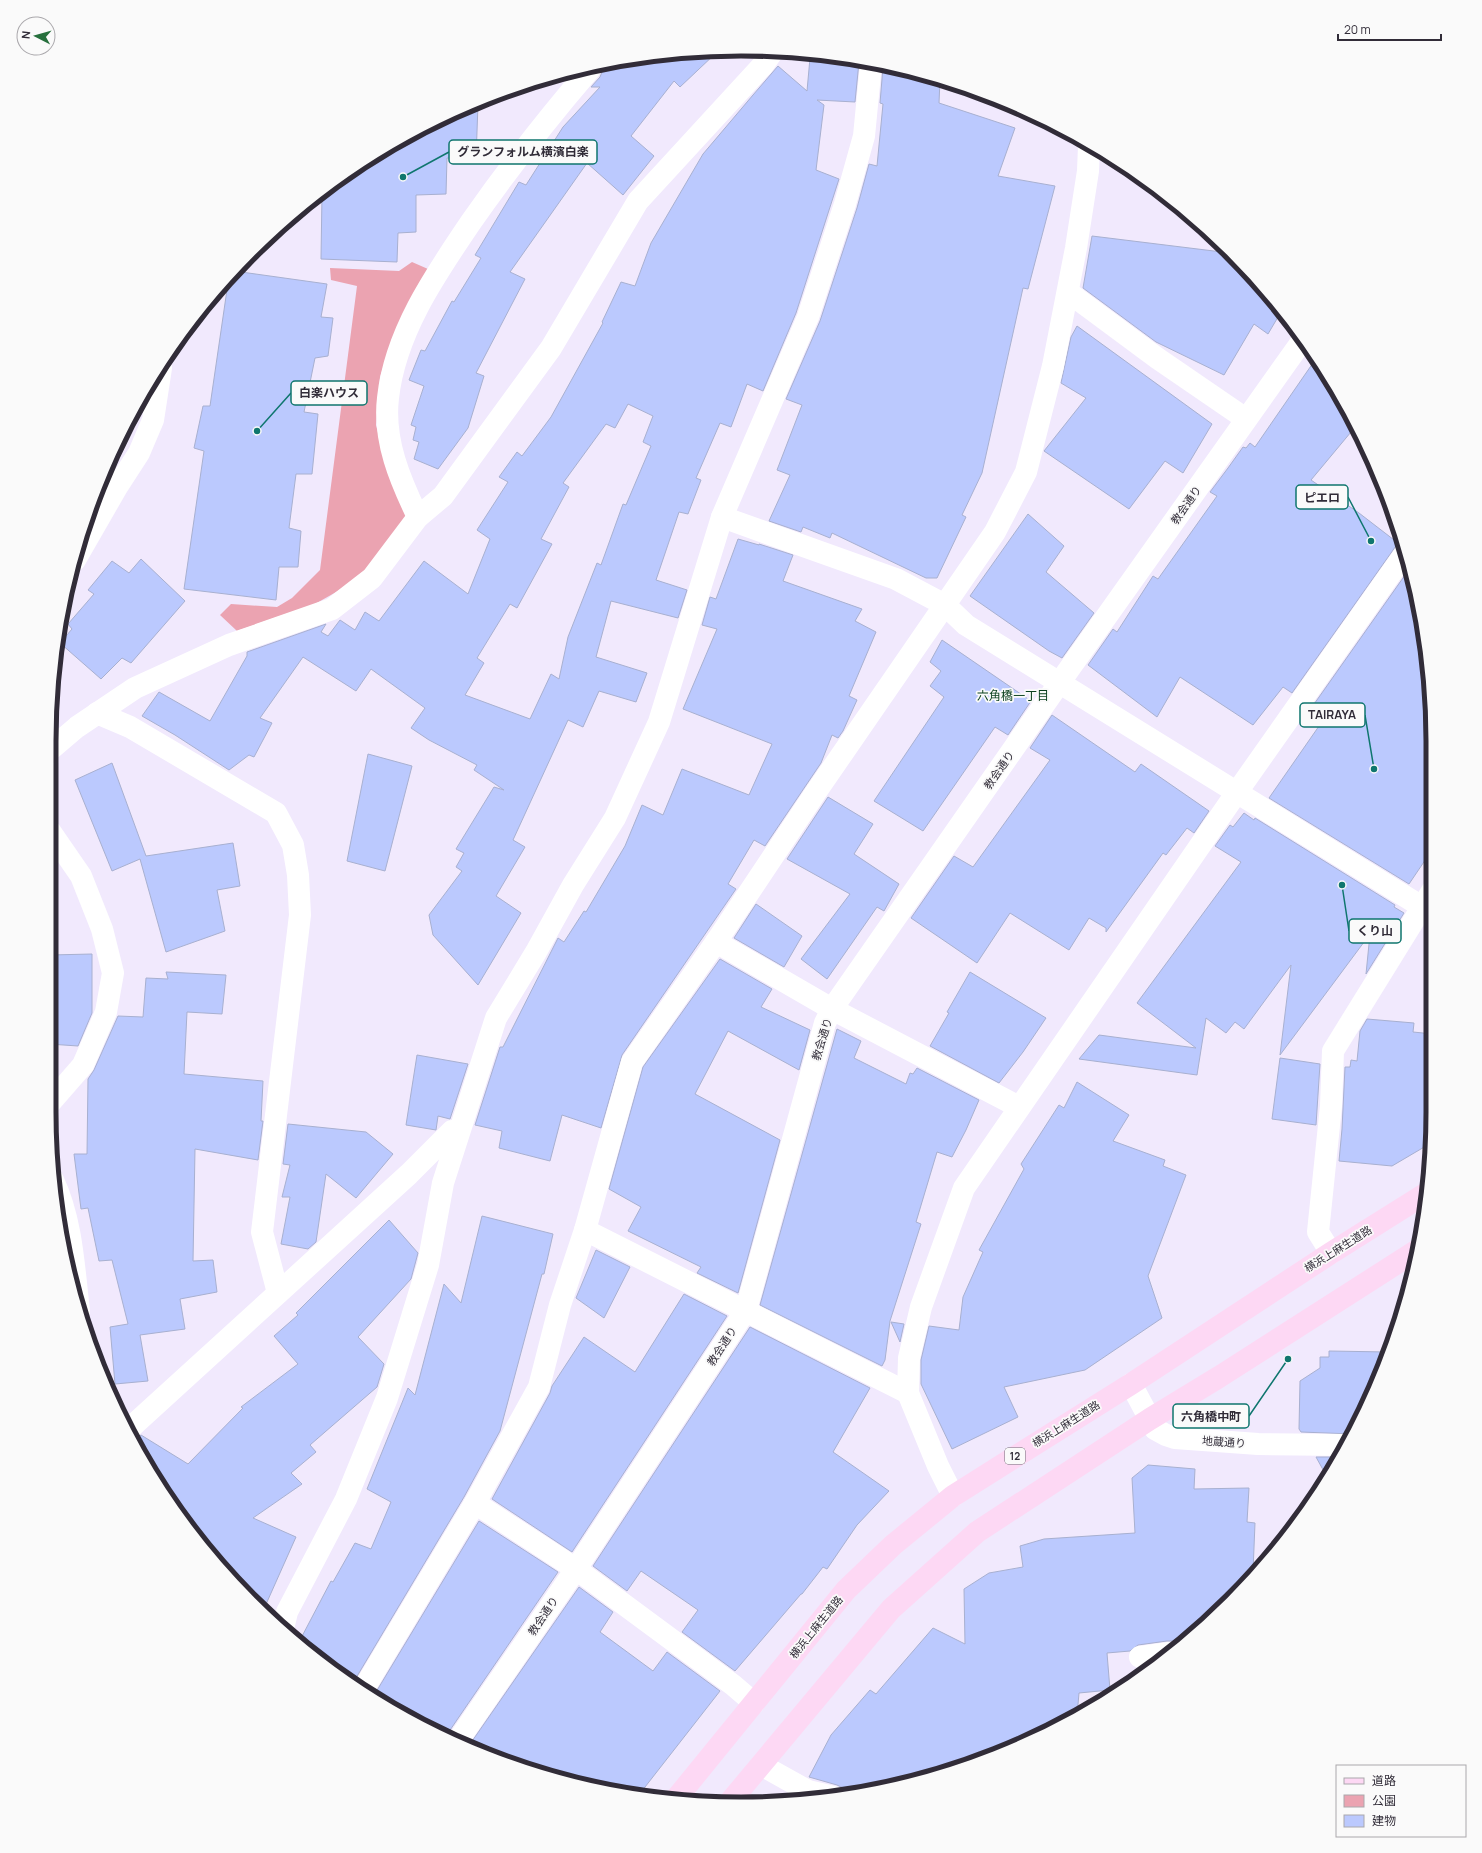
<svg xmlns="http://www.w3.org/2000/svg" width="1482" height="1853" font-family="Manrope,'Noto Sans JP',sans-serif">
<style>
.green{fill:#eba3b1}
.building{fill:#bbc9fe;stroke:#a8b0d0;fill-rule:evenodd}
.lines{fill:none;stroke-linecap:round;stroke-linejoin:round}
.street{stroke:#fff;stroke-width:22}
.primary{stroke:#fdd8f4;stroke-width:22}
.labels{text-anchor:middle;stroke-width:3.5;stroke-linejoin:round;paint-order:stroke}
.shield{fill:#fafafa;stroke:#6d6a72;stroke-width:1}
.shield-label{font-size:10px;font-weight:bold;fill:#312c38}
.street-label{font-size:11px;fill:#312c38;stroke:#fafafa}
.neighbourhood-label{font-size:12px;fill:#0b401e;stroke:#fafafa}
.rim{fill:none;stroke:#312c38;stroke-width:5}
.leader{fill:none;stroke:#0f766e;stroke-width:1.5}
.callout-dot{fill:#0f766e;stroke:#fafafa;stroke-width:1.5}
.callout{fill:#fafafa;stroke:#0f766e;stroke-width:1.5}
.callout-label{font-size:12px;text-anchor:middle;font-weight:bold;fill:#312c38}
</style>
<rect width="100%" height="100%" fill="#f1e9fd"/>
<!-- green -->
<path class="green" d="M412 262 428 269 394 335 380 377 376 425 388 473 407 515 375 562 345 587 315 604 237 631 220 615 231 604 277 607 292 598 320 570 357 286 331 280 330 268 399 271Z"/>
<!-- building -->
<g class="building">
<path d="M716 53 680 87 674 81 631 136 654 156 623 195 587 163 510 272 525 279 476 373 484 376 468 428 438 469 414 459 419 442 413 440 416 427 411 425 424 386 409 380 421 350 425 351 452 301 454 302 481 258 475 255 519 182 526 185 563 127 600 87H591L600 77 602 72V66L651 55Z"/>
<path d="M810 58 835 59 859 62 855 102 817 100 824 105 816 170 839 179 796 313 763 391 747 384 731 427 720 423 696 478 701 480 688 514 679 512 656 580 687 590 678 618 611 601 596 657 647 673 636 702 599 691 583 727 568 720 513 840 525 847 496 896 521 913 478 985 433 935 429 915 462 871 456 867 464 853 456 849 494 787 504 790 474 770 477 765 429 740 411 728 425 708 371 669 356 691 303 657 260 718 272 723 254 757 249 755 229 770 175 735 142 716 159 692 210 721 247 656V652L326 624 321 632 328 636 340 620 355 630 365 612 379 621 424 561 468 594 490 539 477 530 508 482 499 477 517 452 522 456 551 417 603 323 602 322 621 282 635 286 651 243 703 154 753 95 778 66 807 91ZM628 404 653 416 643 442 651 446 626 505 623 504 601 565 597 563 568 637 559 679 551 674 530 719 465 695 484 663 477 658 510 604 517 608 552 544 541 539 569 487 563 483 606 424 615 428Z"/>
<path d="M883 67 920 73 940 80 939 103 1015 128 998 176 1055 186 1028 289 1023 288 982 473 962 515 966 517 937 578H926L832 533 830 538 803 527 801 532 769 521 790 475 777 470 802 405 786 399 820 321 857 208 869 164 877 166 883 104 880 103Z"/>
<path d="M478 104 476 159 447 158 446 194 416 195V232L398 233 397 262 321 259 322 194 395 142Z"/>
<path d="M1092 236 1222 252 1242 267 1261 285 1281 312 1268 334 1254 324 1224 375 1156 342 1083 288Z"/>
<path d="M234 271 327 284 321 317 333 318 328 356 315 358 304 412 318 414 312 474H296L289 528 301 531 298 567H279L276 600 184 589 204 451 194 448 203 406H210L229 276Z"/>
<path d="M1077 326 1212 424 1183 473 1165 461 1129 509 1044 451 1086 398 1061 383 1071 337Z"/>
<path d="M1315 360 1340 395 1356 426 1311 480 1359 513 1398 543 1292 693 1283 687 1253 725 1180 677 1157 717 1088 665 1113 629 1117 632 1153 576 1158 579 1217 496 1210 492 1228 468 1243 447 1246 448 1250 443 1255 447Z"/>
<path d="M1028 514 1064 546 1046 572 1094 613 1062 658 1049 651 970 596Z"/>
<path d="M738 539 759 545V544L793 555 783 581 862 609 855 621 876 632 849 696 857 700 843 731 838 738 832 735 821 763 765 846 754 840 728 884 736 889 622 1055 601 1128 562 1115 550 1161 499 1148 502 1131 475 1125 500 1047H503L558 938 564 942 584 911 586 912 625 846 642 805 663 815 682 769 749 795 772 744 683 709 717 629 702 625 710 597 716 599Z"/>
<path d="M141 559 185 601 131 663 122 658 101 679 60 643 72 629 68 624 94 594 88 590 112 561 129 573Z"/>
<path d="M1410 568 1432 696V850L1409 884 1269 798 1326 716 1312 707Z"/>
<path d="M942 640 1031 701 1008 735 995 727 923 831 874 801 944 697 930 686 941 671 930 662Z"/>
<path d="M1052 715 1135 772 1141 764 1209 811 1194 833 1187 828 1166 855 1163 853 1106 932V928L1089 918 1069 950 1010 913 977 963 911 918 954 856 973 867 1050 760 1030 748Z"/>
<path d="M368 754 412 766 385 871 347 861Z"/>
<path d="M112 763 146 856 233 843 240 886 217 890 225 931 166 952 140 859 112 871 75 780Z"/>
<path d="M828 797 873 824 854 854 899 884 884 911 877 907 827 979 801 959 850 894 787 859Z"/>
<path d="M1244 813 1254 820 1255 818 1395 905 1394 907 1404 913 1366 974 1370 934 1280 1055 1291 965 1244 1029 1235 1022 1226 1033 1206 1018 1197 1075 1079 1059 1099 1035 1196 1048 1137 1003 1241 862 1215 846 1230 825 1233 827Z"/>
<path d="M756 904 802 936 784 967 734 938Z"/>
<path d="M92 954V1013L78 1046 49 1044 50 955Z"/>
<path d="M720 959 772 989 761 1007 810 1030 799 1070 728 1031 695 1094 780 1140 738 1293 697 1273 701 1267 628 1231 641 1207 609 1189 643 1067Z"/>
<path d="M166 972 226 975 222 1014 187 1012 184 1074 263 1081 261 1121H263L258 1160 195 1149 193 1261 213 1260 217 1292 180 1299 185 1329 140 1335 148 1381 115 1384 110 1327 128 1324 112 1260 99 1261 88 1208 81 1209 74 1154H87L88 1079 94 1070 118 1016 143 1017 146 978 168 979Z"/>
<path d="M970 972 1046 1018 1023 1052 999 1083 930 1046 949 1013 947 1012Z"/>
<path d="M1367 1019 1414 1023 1413 1032 1433 1034V1112L1431 1132H1428L1426 1146 1392 1166 1339 1161 1342 1129 1345 1067H1350L1351 1060 1357 1061 1360 1031Z"/>
<path d="M837 1029 861 1041 854 1058 906 1084 910 1073 913 1074 917 1068 979 1100 966 1130 952 1157 937 1152 916 1222 921 1224 890 1321 885 1360 882 1366 760 1305Z"/>
<path d="M417 1055 468 1064 450 1119 438 1116 436 1130 406 1125Z"/>
<path d="M1280 1058 1320 1064 1316 1125 1272 1119Z"/>
<path d="M1077 1082 1129 1115 1113 1141 1165 1160 1163 1166 1186 1175 1148 1276 1162 1318 1085 1370 1004 1387 1018 1417 952 1449 921 1384V1360L929 1326 959 1330 963 1297 983 1252 979 1250 1024 1169 1021 1164 1059 1105 1064 1108Z"/>
<path d="M288 1124 366 1132 393 1154 356 1198 326 1174 316 1242 308 1249 281 1244 290 1197H282L290 1165 283 1164Z"/>
<path d="M482 1216 553 1234 544 1274H542L500 1431 464 1497 353 1683 320 1661 299 1642 331 1581 333 1582 355 1543 371 1549 391 1502 367 1489 408 1388 415 1395 444 1284 461 1303Z"/>
<path d="M389 1220 418 1253 411 1279 358 1337 384 1364 377 1387 310 1445 316 1452 291 1473 302 1484 253 1518 296 1537 263 1611 252 1601 192 1533 142 1458 133 1441 141 1435 188 1464 243 1408 241 1407 298 1364 274 1336 298 1315 296 1313Z"/>
<path d="M596 1250 630 1267 604 1318 576 1298Z"/>
<path d="M684 1294 727 1316 572 1552 492 1499 550 1393 552 1386 584 1337 635 1372Z"/>
<path d="M891 1322 904 1324 900 1342Z"/>
<path d="M750 1327 870 1388 833 1452 889 1491 857 1525 827 1569 823 1567 802 1594H801L735 1671 682 1632 698 1610 641 1571 627 1591 593 1566Z"/>
<path d="M1329 1351 1388 1352 1380 1377 1352 1434 1301 1432 1299 1429 1300 1381 1320 1368V1357H1329Z"/>
<path d="M1316 1457H1341L1327 1477Z"/>
<path d="M1148 1465 1195 1469 1194 1489 1249 1488 1247 1522 1255 1523 1253 1572 1197 1632 1179 1645 1173 1641H1167L1138 1645 1130 1651 1107 1653 1110 1690 1079 1693 1077 1716 1006 1751 920 1780 846 1795 843 1788 837 1785 809 1777 831 1735 870 1690 876 1694 933 1628 965 1644 964 1589 989 1573 1023 1567 1020 1546 1044 1539 1135 1533 1132 1478Z"/>
<path d="M479 1521 558 1572 446 1736 395 1711 373 1697Z"/>
<path d="M579 1587 613 1612 600 1632 653 1671 667 1652 720 1691 638 1796 562 1780 468 1747Z"/>
</g>
<g class="lines">
<!-- street -->
<g class="street">
<path d="M1068 292 1157 358 1246 419"/>
<path d="M418 517C400 480 383 440 388 398 395 333 435 275 471 222 508 169 548 118 590 69"/>
<path d="M722 517 896 579 945 605 966 625 1432 913"/>
<path d="M75 560 117 487 139 453 153 420 161 368"/>
<path d="M97 713 130 727 276 813 293 845 298 875 300 915 262 1232 278 1293"/>
<path d="M50 750 77 727 135 688 229 645 332 609 372 578 418 517 443 496 551 348 638 201 763 65 773 51"/>
<path d="M716 942 832 1009 1019 1107"/>
<path d="M49 1104 83 1065 106 1012 113 973 102 929 81 876 50 831"/>
<path d="M53 1180C72 1220 74 1268 79 1311"/>
<path d="M585 1230 908 1393"/>
<path d="M1331 1253 1318 1232 1331 1106 1333 1051 1432 891"/>
<path d="M1131 1384 1155 1429 1166 1435 1175 1438 1258 1444 1347 1445"/>
<path d="M128 1430 409 1174 452 1131 458 1132"/>
<path d="M953 1496 938 1466 908 1393 909 1358 921 1307 964 1188 1237 792 1406 552"/>
<path d="M475 1503 576 1569 733 1685 754 1703"/>
<path d="M283 1629 287 1612 346 1499 387 1398 428 1265 443 1183 496 1018 536 952 573 885 615 818 659 722 722 517 808 317 845 204 864 136 871 64"/>
<path d="M1140 1657 1169 1653"/>
<path d="M363 1690 475 1503 539 1387 560 1305 585 1230 632 1062 716 942 816 792 995 532 1026 472 1053 366 1076 248 1088 171 1089 146"/>
<path d="M457 1742 576 1569 746 1310 825 1023 832 1009 1060 682 1302 341"/>
<path d="M761 1765 808 1791 834 1797"/>
</g>
<!-- primary -->
<g class="primary">
<path d="M675 1800 846 1590 893 1545 953 1496 1131 1384 1331 1253 1425 1194"/>
<path d="M729 1803 891 1609 977 1532 1150 1419 1219 1377 1419 1249"/>
</g>
</g>
<g class="labels">
<!-- shield labels -->
<rect class="shield" x="1005" y="1448" width="20" height="16" rx="3"/>
<g class="shield-label">
<text x="1015" y="1460">12</text>
</g>
<!-- street labels -->
<g class="street-label">
<text transform="translate(1186 505) rotate(-55)" y="4">教会通り</text>
<text transform="translate(999 770) rotate(-55)" y="4">教会通り</text>
<text transform="translate(822 1039) rotate(-73)" y="4">教会通り</text>
<text transform="translate(1338 1249) rotate(-32)" y="4">横浜上麻生道路</text>
<text transform="translate(722 1346) rotate(-57)" y="4">教会通り</text>
<text transform="translate(1066 1424) rotate(-32)" y="4">横浜上麻生道路</text>
<text transform="translate(1224 1442) rotate(4)" y="4">地蔵通り</text>
<text transform="translate(543 1616) rotate(-56)" y="4">教会通り</text>
<text transform="translate(816 1627) rotate(-51)" y="4">横浜上麻生道路</text>
</g>
<!-- neighbourhood labels -->
<g class="neighbourhood-label">
<text x="1013" y="700">六角橋一丁目</text>
</g>
</g>
<!-- crop -->
<path d="M0 0H1482V1853H0ZM741 56H741A685 685 0 0 1 1426 741V1112A685 685 0 0 1 741 1797H741A685 685 0 0 1 56 1112V741A685 685 0 0 1 741 56Z" fill="#fafafa" fill-rule="evenodd"/>
<path class="rim" d="M741 56H741A685 685 0 0 1 1426 741V1112A685 685 0 0 1 741 1797H741A685 685 0 0 1 56 1112V741A685 685 0 0 1 741 56Z"/>
<!-- callouts -->
<path class="leader" d="M403 177L449 152M257 431L291 393M1371 541L1348 497M1374 769L1365 715M1342 885L1349 931M1288 1359L1249 1416"/>
<g class="callout-dot">
<circle cx="403" cy="177" r="4"/>
<circle cx="257" cy="431" r="4"/>
<circle cx="1371" cy="541" r="4"/>
<circle cx="1374" cy="769" r="4"/>
<circle cx="1342" cy="885" r="4"/>
<circle cx="1288" cy="1359" r="4"/>
</g>
<g class="callout">
<rect x="449" y="140" width="148" height="24" rx="4"/>
<rect x="291" y="381" width="76" height="24" rx="4"/>
<rect x="1296" y="485" width="52" height="24" rx="4"/>
<rect x="1300" y="703" width="65" height="24" rx="4"/>
<rect x="1349" y="919" width="52" height="24" rx="4"/>
<rect x="1173" y="1404" width="76" height="24" rx="4"/>
</g>
<g class="callout-label">
<text x="523" y="156">グランフォルム横濱白楽</text>
<text x="329" y="397">白楽ハウス</text>
<text x="1322" y="502">ピエロ</text>
<text x="1332" y="719">TAIRAYA</text>
<text x="1375" y="935">くり山</text>
<text x="1211" y="1421">六角橋中町</text>
</g>
<!-- legend -->
<rect x="1336" y="1765" width="130" height="72" fill="#fafafa" stroke="#aaa8ac"/>
<rect x="1344" y="1778" width="20" height="6" fill="#fdd8f4" stroke="#aaa8ac"/>
<text x="1372" y="1785" font-size="12" fill="#312c38">道路</text>
<rect x="1344" y="1795" width="20" height="12" fill="#eba3b1" stroke="#aaa8ac"/>
<text x="1372" y="1805" font-size="12" fill="#312c38">公園</text>
<rect x="1344" y="1815" width="20" height="12" fill="#bbc9fe" stroke="#aaa8ac"/>
<text x="1372" y="1825" font-size="12" fill="#312c38">建物</text>
<!-- north arrow -->
<g transform="translate(36 36) rotate(276)"><circle r="19" fill="#fafafa" stroke="#aaa8ac"/>
<path d="M0-3L7 15L0 10L-7 15Z" fill="#27703d"/>
<text y="-6" font-size="11" font-weight="bold" text-anchor="middle" fill="#312c38">N</text>
</g>
<!-- scale -->
<path d="M1338 34v6h103v-6" fill="none" stroke="#312c38" stroke-width="2"/>
<text x="1344" y="34" font-size="12" fill="#312c38" stroke="#fafafa" stroke-width="3" paint-order="stroke">20 m</text>
</svg>
